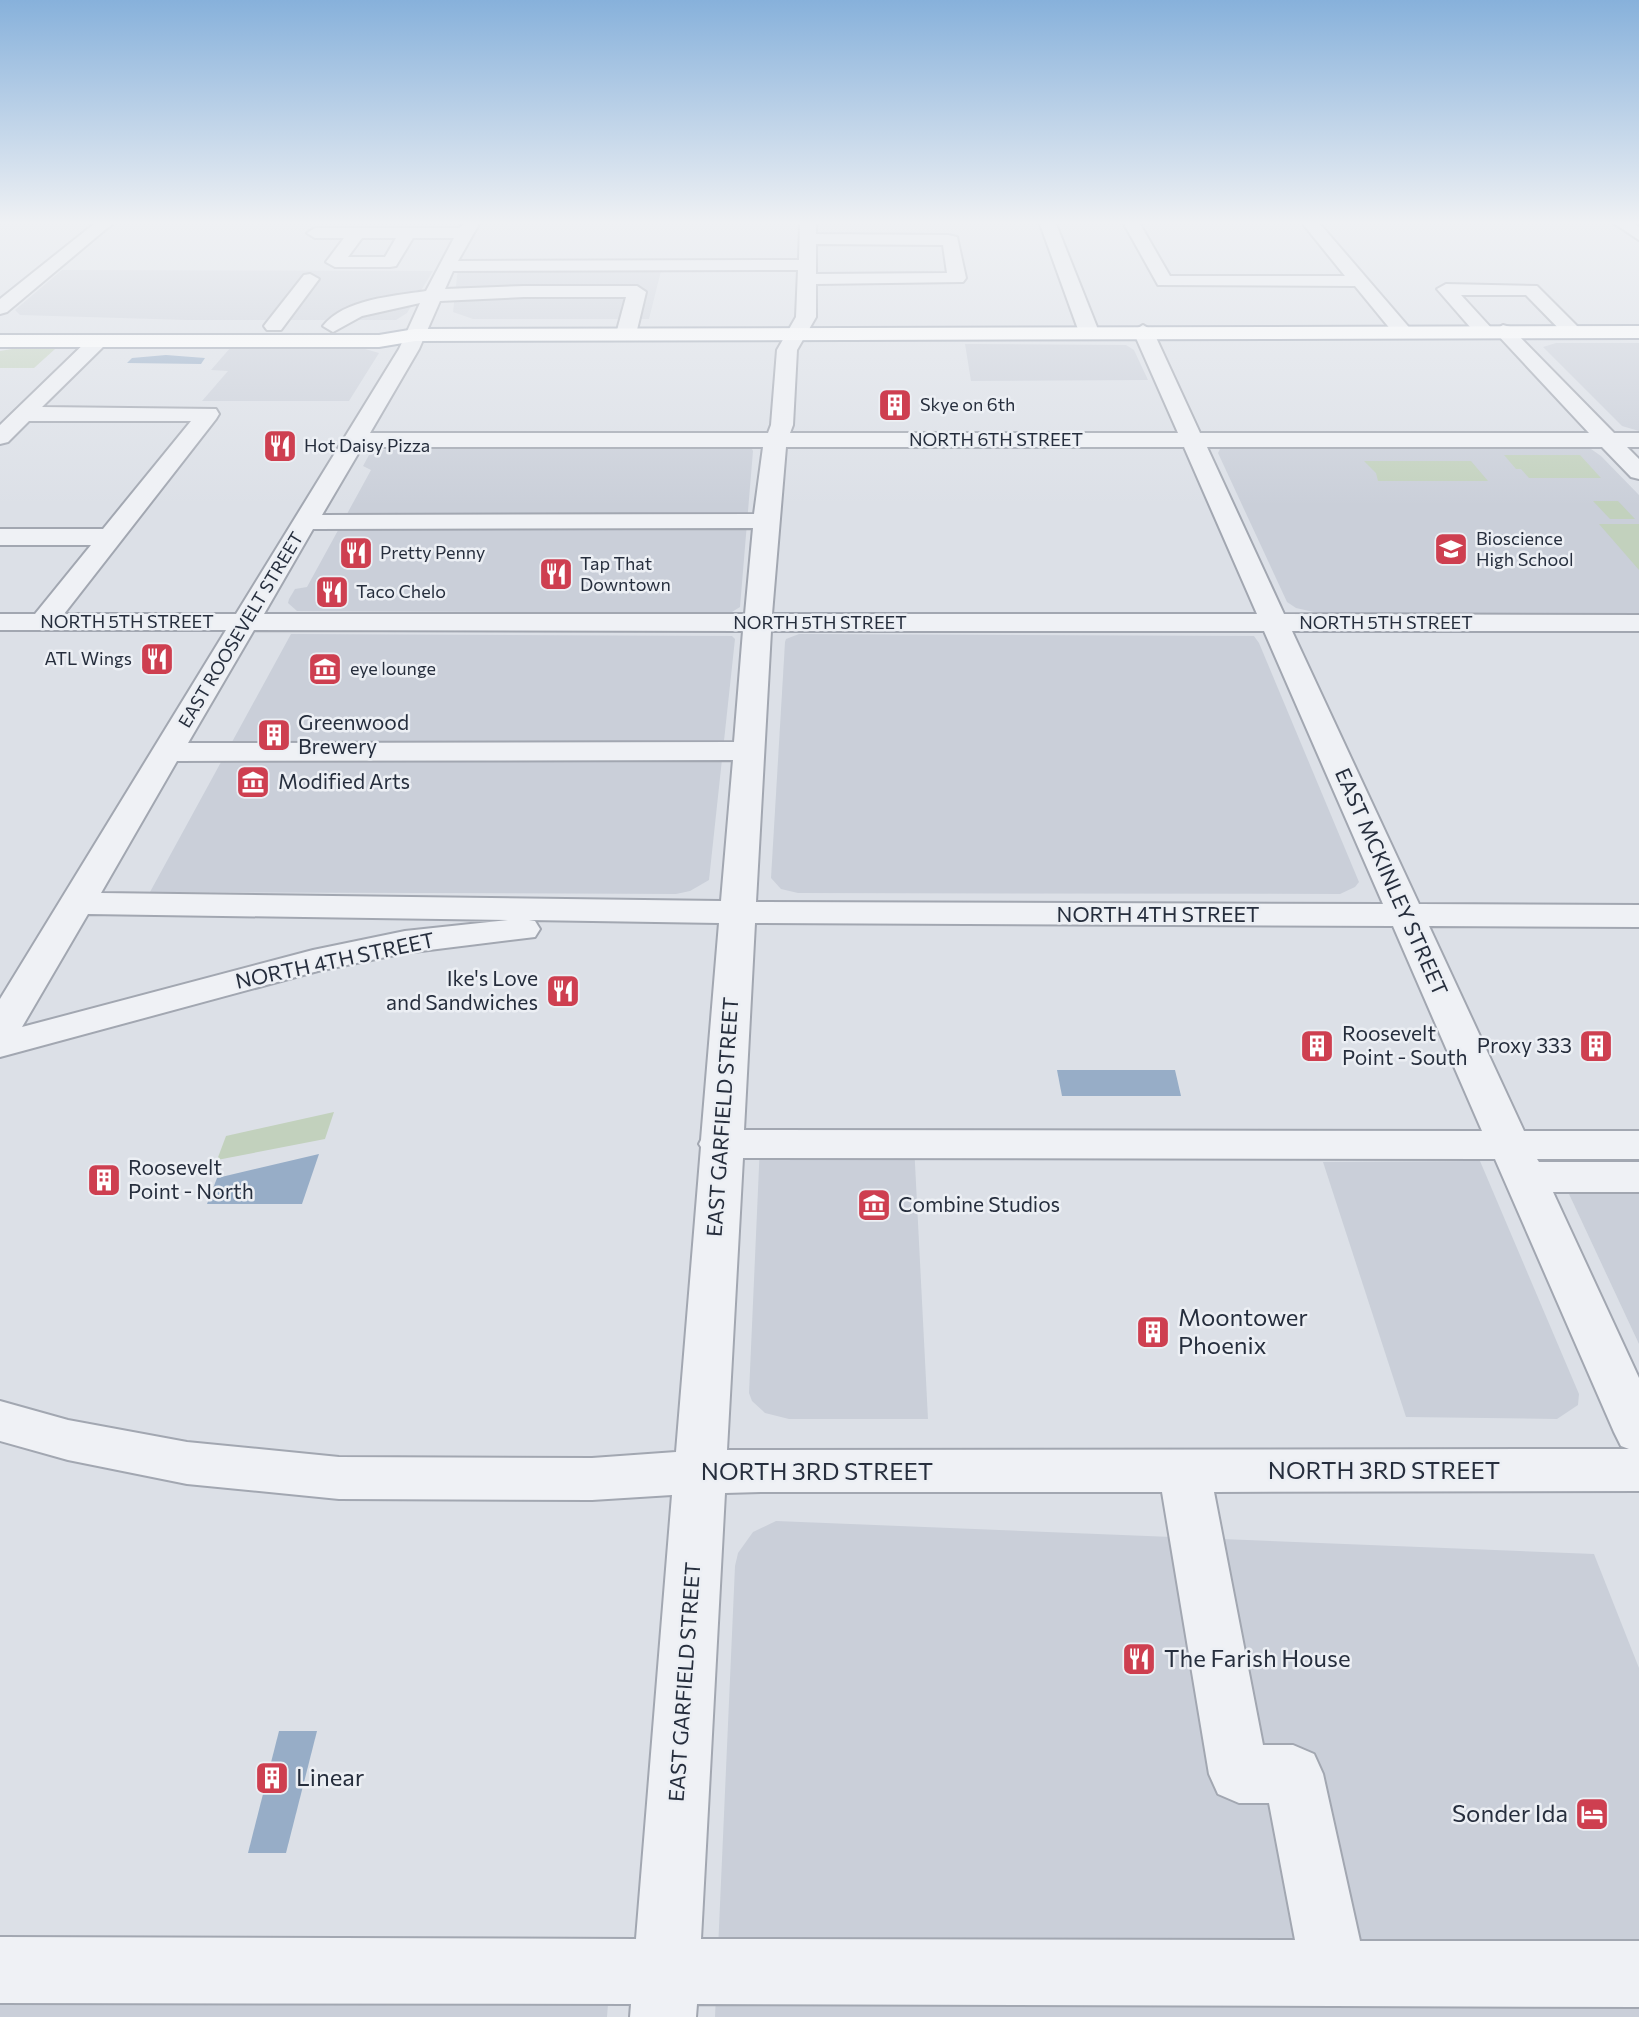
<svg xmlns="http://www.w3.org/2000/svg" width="1639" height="2017" font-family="Commissioner,sans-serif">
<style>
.built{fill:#cacfd9}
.green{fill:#c2d1bd}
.water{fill:#97adc7}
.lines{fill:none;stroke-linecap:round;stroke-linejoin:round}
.minor-casing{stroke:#a2a7b1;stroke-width:4}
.major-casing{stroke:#9ca4b2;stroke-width:4}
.minor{fill:#eff1f5;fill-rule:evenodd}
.major{fill:#fff;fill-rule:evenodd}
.labels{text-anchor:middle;stroke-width:5;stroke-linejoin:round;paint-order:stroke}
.far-poi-label{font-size:18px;fill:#262e3d;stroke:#eceff4;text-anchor:start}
.far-street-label{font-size:18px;fill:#262e3d;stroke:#eceff4}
.poi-label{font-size:21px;fill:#262e3d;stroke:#eceff4;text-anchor:start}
.street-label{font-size:21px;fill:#262e3d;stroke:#eceff4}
.near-poi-label{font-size:24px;fill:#262e3d;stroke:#eceff4;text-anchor:start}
.near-street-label{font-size:24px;fill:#262e3d;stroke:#eceff4}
</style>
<rect width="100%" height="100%" fill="#dce0e7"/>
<!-- built -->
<g class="built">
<path d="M662 267 649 319H473L453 312 458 268Z"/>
<path d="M62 270 433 271 407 313 396 320H187L20 315 15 310Z"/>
<path d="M1556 343H1639V431L1622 426 1543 347Z"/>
<path d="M965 344 1126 345 1134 350 1148 380 971 381Z"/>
<path d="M231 347H358L379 353 349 401H202L228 371 211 370Z"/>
<path d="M395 446 751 447 753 451 740 607 732 612 721 613 297 611 288 603 289 599 295 589 307 587 371 470 363 466 369 455Z"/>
<path d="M1228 446 1591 449 1601 456 1639 495V613H1318L1296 608 1287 602 1218 453 1220 449Z"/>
<path d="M291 634 732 636 735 639 709 880 690 891 676 894 150 892Z"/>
<path d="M799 634 1254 636 1259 643 1359 882 1355 887 1340 894 798 893 781 889 771 878 785 642 786 639Z"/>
<path d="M760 1144H914L928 1419H789L765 1413 752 1401 749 1393Z"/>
<path d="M1548 1149H1639V1344Z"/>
<path d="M1480 1161 1579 1394 1578 1405 1557 1419 1406 1417 1323 1162Z"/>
<path d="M776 1521 1594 1554 1639 1668V2017H715L735 1566 738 1553 753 1532Z"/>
<path d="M0 2001 608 2004 607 2017H0Z"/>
</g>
<!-- green -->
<g class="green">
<path d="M12 349H55L34 368H0V351Z"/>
<path d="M1504 455H1580L1601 478H1529L1521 469H1516Z"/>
<path d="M1364 461H1471L1488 481H1378L1376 473Z"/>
<path d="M1593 501H1618L1635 519H1610Z"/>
<path d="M1599 524H1639V570Z"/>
<path d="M334 1112 325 1139 217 1160 226 1136Z"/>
</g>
<!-- water -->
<g class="water">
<path d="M166 355 205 358 201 364 127 363 132 358Z"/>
<path d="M1057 1070H1175L1181 1096H1062Z"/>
<path d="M319 1154 302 1204H207L217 1178Z"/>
<path d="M279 1731H317L286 1853H248Z"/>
</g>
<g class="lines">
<!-- minor casing -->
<g class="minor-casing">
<g id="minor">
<path d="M94 224H112L7 312 0 314V299Z"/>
<path d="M463 224H479L458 261 799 260 800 224H816V234L948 235 957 237 966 278 963 282 816 284V317L797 350 793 425 790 433H1178L1133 331 1143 325 1153 331 1200 433H1589L1494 331 1484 337 1477 335 1437 289 1446 284 1537 286 1583 332 1580 336H1566L1526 295H1461L1494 331 1503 325 1510 327 1614 433H1639V447H1627L1639 459V479L1631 477 1602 447H1207L1284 614 1639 615V631H1292L1419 904 1639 905V927L1429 926 1524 1131H1639V1159H1537L1539 1162H1639V1192H1553L1639 1378V1491L1214 1492 1263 1745H1293L1314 1754 1323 1774 1360 1941H1639V2007L697 2004 696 2017H630L631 2004 0 2003V1937L636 1939 672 1495 592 1500 339 1499 187 1484 68 1460 0 1441V1401L68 1420 187 1442 339 1457 592 1458 676 1452 701 1147 699 1144 701 1140 719 923 529 920 535 921 540 929 535 937 405 953 318 971 0 1057V999L226 630H0V614H35L91 545H0V529H103L191 421H29L8 442 0 444V425L91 337H105L108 341 105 345 42 407 216 409 219 414 216 419 64 614H236L399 349 420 303 362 316 333 332 323 326C344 299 394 296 426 291L454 238H413L396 266 390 267H335L326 262 344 238H315L307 233 315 228H460ZM362 238H396L385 257H348ZM816 244 943 245 947 273 816 274ZM798 270 796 317 777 350 771 425 768 433H370L419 349 440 301 524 297H626L616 334 626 340 636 334 646 292 637 286H524L445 289 453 271ZM362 447H763L754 514 322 515ZM786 447H1184L1257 614H772ZM753 528 745 614H264L313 529ZM254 630 743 631 734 742 188 743ZM771 631H1264L1383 904 756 902ZM733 760 721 901 101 893 177 761ZM88 914 508 920 405 931 313 950 22 1027ZM755 923 1393 926 1482 1131 744 1130ZM743 1158 1495 1159 1614 1432 1621 1446 1629 1449 727 1450ZM761 1492H1162L1209 1774 1218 1794 1239 1803H1269L1295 1940 701 1939 725 1493Z"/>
<path d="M1040 224H1056L1099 332 1096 336H1082L1079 332Z"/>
<path d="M1124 224H1140L1170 276H1345L1303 224H1320L1413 332 1410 336H1396L1355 286 1158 285Z"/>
<path d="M1615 224H1634L1639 227V240Z"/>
<path d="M310 274 319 279 281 330H267L264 326 267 322 304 275Z"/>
</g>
</g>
<!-- major casing -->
<g class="major-casing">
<path id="major" d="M1639 326V338L415 341 379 347H0V335H379L415 329Z"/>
</g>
<!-- minor -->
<use href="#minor" class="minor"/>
<!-- major -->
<use href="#major" class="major"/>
</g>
<!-- sky -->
<linearGradient id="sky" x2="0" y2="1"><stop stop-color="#87b1db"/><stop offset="0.44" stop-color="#eff1f4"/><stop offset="1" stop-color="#eff1f4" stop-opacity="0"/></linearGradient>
<rect width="1639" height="506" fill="url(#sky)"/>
<!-- icons -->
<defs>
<g id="building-square" transform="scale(1.75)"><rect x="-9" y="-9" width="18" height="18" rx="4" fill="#ce3f50" stroke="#eceff4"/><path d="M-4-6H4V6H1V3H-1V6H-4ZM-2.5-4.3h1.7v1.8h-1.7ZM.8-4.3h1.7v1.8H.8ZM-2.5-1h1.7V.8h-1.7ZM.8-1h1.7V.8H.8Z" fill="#fff"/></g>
<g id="restaurant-square" transform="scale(1.75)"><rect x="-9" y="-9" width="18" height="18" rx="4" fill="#ce3f50" stroke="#eceff4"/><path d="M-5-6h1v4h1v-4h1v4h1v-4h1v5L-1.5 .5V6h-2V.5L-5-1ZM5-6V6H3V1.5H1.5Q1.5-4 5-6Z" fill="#fff"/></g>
<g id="school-square" transform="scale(1.75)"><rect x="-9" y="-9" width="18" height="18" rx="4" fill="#ce3f50" stroke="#eceff4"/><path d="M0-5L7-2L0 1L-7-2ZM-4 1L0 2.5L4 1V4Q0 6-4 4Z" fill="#fff"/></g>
<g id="museum-square" transform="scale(1.75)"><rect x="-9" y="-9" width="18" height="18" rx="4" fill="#ce3f50" stroke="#eceff4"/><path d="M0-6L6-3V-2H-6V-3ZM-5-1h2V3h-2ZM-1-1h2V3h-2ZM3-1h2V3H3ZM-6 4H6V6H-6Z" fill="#fff"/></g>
<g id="hotel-square" transform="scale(1.75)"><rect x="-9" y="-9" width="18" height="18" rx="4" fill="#ce3f50" stroke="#eceff4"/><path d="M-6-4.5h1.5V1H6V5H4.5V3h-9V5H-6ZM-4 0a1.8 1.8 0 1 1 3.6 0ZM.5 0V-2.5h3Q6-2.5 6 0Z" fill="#fff"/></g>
</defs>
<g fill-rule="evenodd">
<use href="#building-square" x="895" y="405"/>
<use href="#restaurant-square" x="280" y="446"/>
<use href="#school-square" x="1451" y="549"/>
<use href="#restaurant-square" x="356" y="553"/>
<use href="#restaurant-square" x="556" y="574"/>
<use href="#restaurant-square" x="332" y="592"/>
<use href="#restaurant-square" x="157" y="659"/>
<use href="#museum-square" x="325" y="669"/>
<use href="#building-square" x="274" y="735"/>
<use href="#museum-square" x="253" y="782"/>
<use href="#restaurant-square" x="563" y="991"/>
<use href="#building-square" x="1317" y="1046"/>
<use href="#building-square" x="1596" y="1046"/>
<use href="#building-square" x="104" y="1180"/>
<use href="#museum-square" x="874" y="1205"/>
<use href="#building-square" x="1153" y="1332"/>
<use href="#restaurant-square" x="1139" y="1659"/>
<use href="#building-square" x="272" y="1778"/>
<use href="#hotel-square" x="1592" y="1814"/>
</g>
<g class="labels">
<!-- far-poi labels -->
<g class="far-poi-label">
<text x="920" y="411">Skye on 6th</text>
<text x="304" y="452">Hot Daisy Pizza</text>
<text x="1476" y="545">Bioscience<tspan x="1476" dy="21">High School</tspan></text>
<text x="380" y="559">Pretty Penny</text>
<text x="580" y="570">Tap That<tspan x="580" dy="21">Downtown</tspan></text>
<text x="356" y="598">Taco Chelo</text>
<text x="132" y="665" text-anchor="end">ATL Wings</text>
<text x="350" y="675">eye lounge</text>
</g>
<!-- far-street labels -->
<g class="far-street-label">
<text x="996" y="446">NORTH 6TH STREET</text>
<text x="127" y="628">NORTH 5TH STREET</text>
<text x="820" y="629">NORTH 5TH STREET</text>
<text x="1386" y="629">NORTH 5TH STREET</text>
<text transform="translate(241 630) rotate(-59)" y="6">EAST ROOSEVELT STREET</text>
</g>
<!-- poi labels -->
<g class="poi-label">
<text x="298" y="730">Greenwood<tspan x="298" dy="24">Brewery</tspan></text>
<text x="278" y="789">Modified Arts</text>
<text x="538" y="986" text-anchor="end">Ike's Love<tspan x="538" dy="24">and Sandwiches</tspan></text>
<text x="1342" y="1041">Roosevelt<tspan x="1342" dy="24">Point - South</tspan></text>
<text x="1572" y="1053" text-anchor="end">Proxy 333</text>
<text x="128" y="1175">Roosevelt<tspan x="128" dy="24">Point - North</tspan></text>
<text x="898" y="1212">Combine Studios</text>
</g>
<!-- street labels -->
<g class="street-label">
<text transform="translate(1391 882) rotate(66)" y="7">EAST MCKINLEY STREET</text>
<text x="1158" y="922">NORTH 4TH STREET</text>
<text transform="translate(335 961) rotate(-12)" y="7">NORTH 4TH STREET</text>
<text transform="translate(723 1117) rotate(-86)" y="7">EAST GARFIELD STREET</text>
<text transform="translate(685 1682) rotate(-86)" y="7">EAST GARFIELD STREET</text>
</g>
<!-- near-poi labels -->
<g class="near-poi-label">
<text x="1178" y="1326">Moontower<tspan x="1178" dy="28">Phoenix</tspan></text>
<text x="1164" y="1667">The Farish House</text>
<text x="296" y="1786">Linear</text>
<text x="1568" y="1822" text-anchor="end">Sonder Ida</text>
</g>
<!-- near-street labels -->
<g class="near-street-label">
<text x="1384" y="1479">NORTH 3RD STREET</text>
<text x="817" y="1480">NORTH 3RD STREET</text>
</g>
</g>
</svg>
